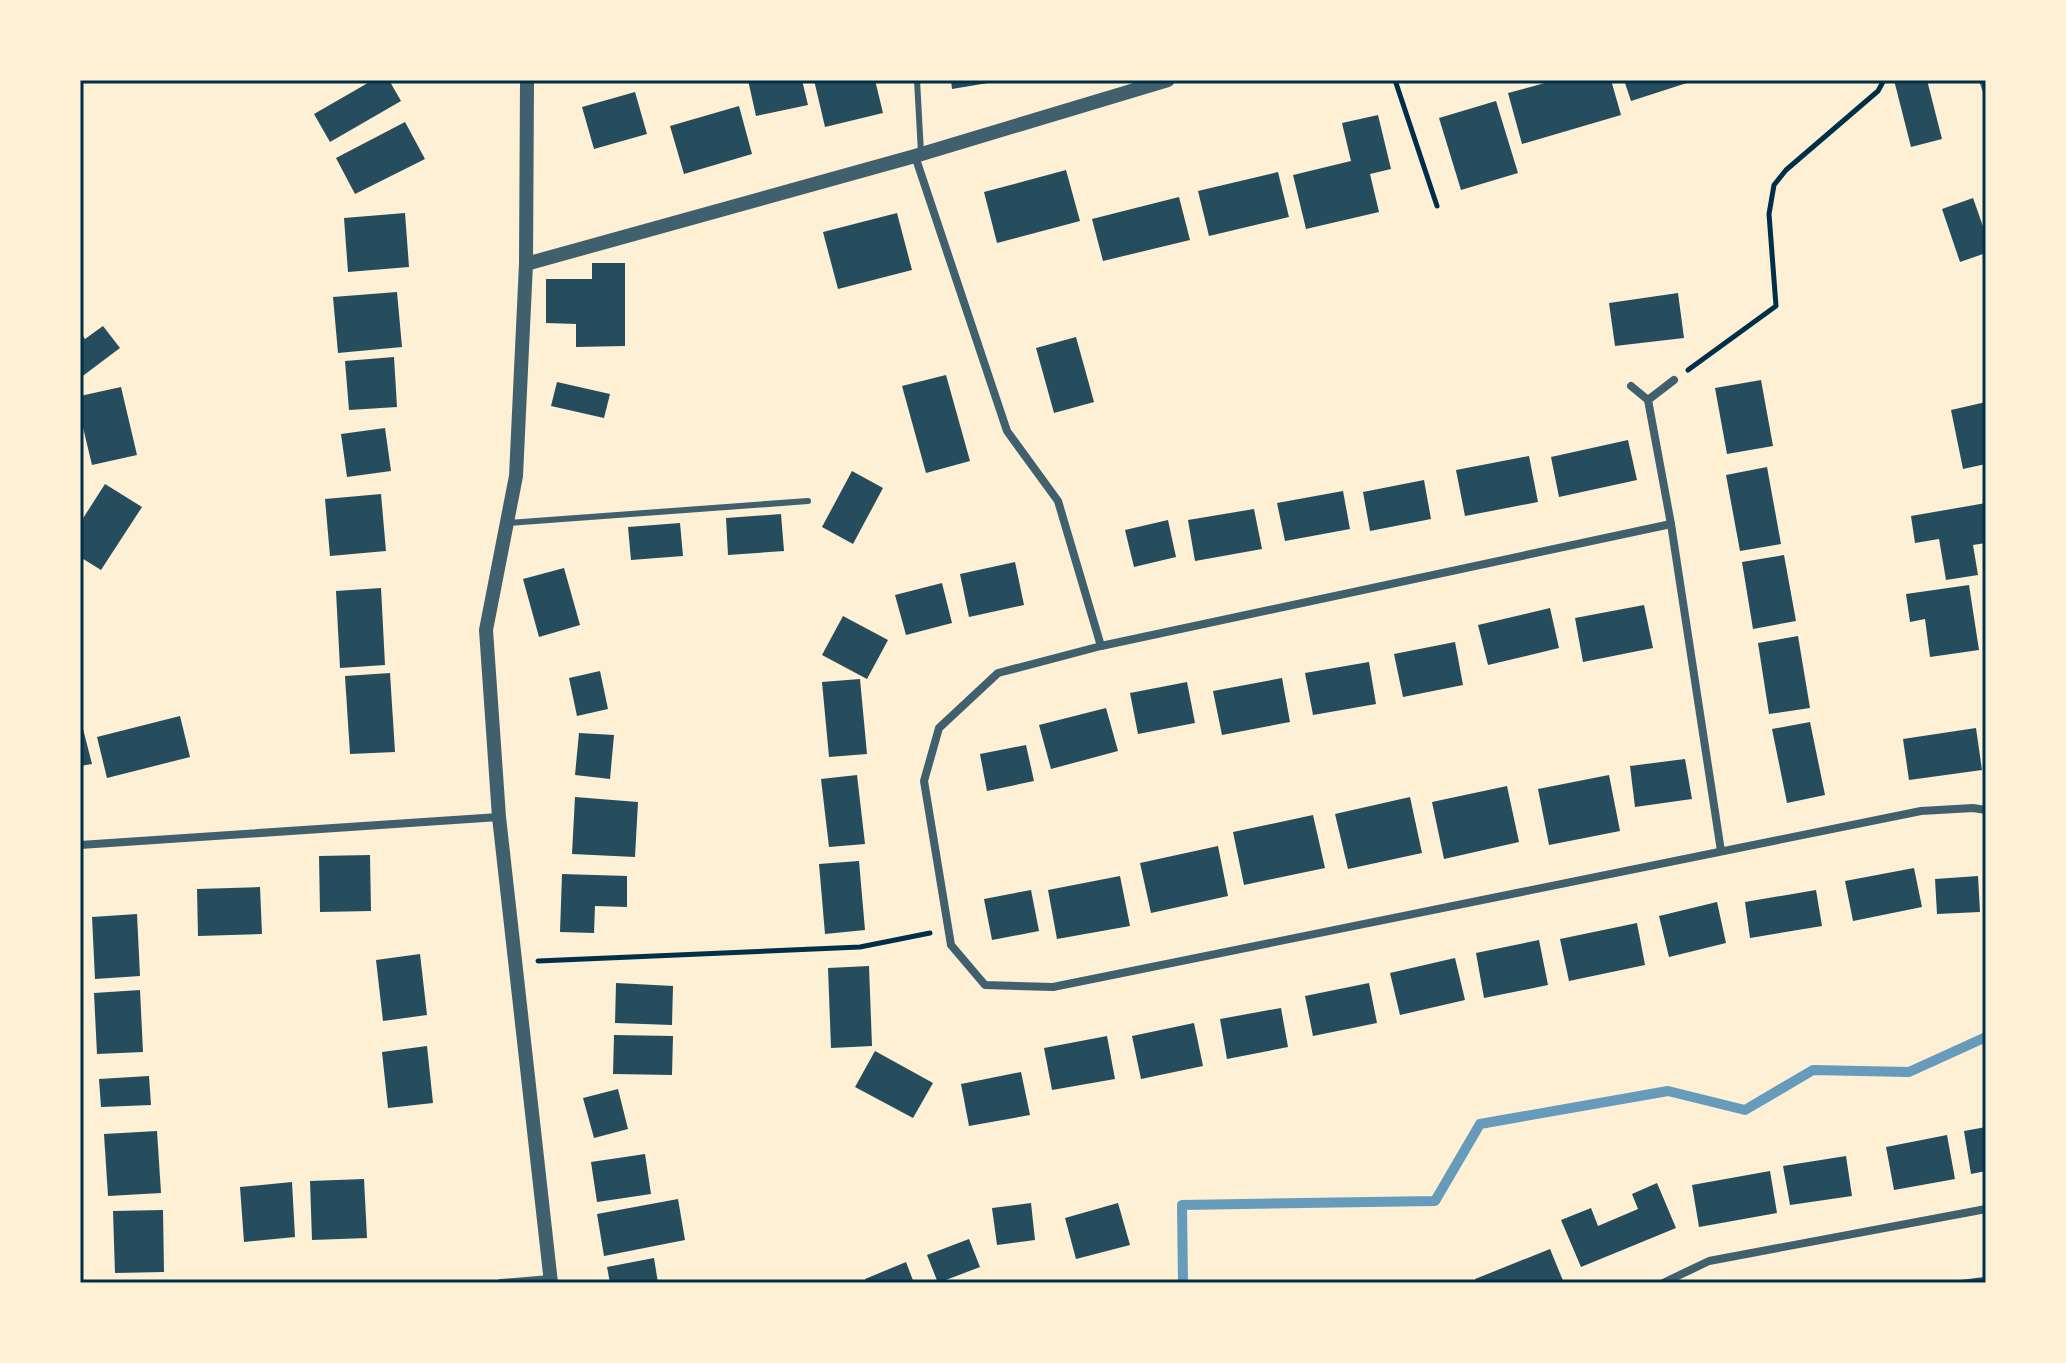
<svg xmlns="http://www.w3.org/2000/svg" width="2066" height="1363" font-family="Jost,sans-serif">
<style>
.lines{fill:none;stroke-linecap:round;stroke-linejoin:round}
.stream{stroke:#669bbc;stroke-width:10}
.building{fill:#264d5e}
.path{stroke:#003049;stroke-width:5}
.service{stroke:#3f606c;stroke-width:6}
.minor{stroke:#3f606c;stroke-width:8}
.tertiary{stroke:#3f606c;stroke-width:14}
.neatline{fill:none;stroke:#003049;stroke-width:3}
</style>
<rect width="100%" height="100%" fill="#fdf0d5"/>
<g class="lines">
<!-- stream -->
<path class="stream" d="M1183 1283 1182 1205 1435 1201 1480 1124 1668 1091 1745 1110 1813 1070 1909 1072 1986 1037"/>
</g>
<!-- building -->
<g class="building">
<path d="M373 80H389L401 101 330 142 314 114Z"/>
<path d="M748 80H802L808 105 756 116Z"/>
<path d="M814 80H875L883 113 825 127Z"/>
<path d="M951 80H994V82L952 89Z"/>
<path d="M1556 80H1611L1621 115 1522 144 1508 93Z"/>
<path d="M1624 80H1693V81L1631 101Z"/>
<path d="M1894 80H1927L1942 139 1911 147Z"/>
<path d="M635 92 647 134 594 149 582 107Z"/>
<path d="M1496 101 1518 173 1461 190 1439 118Z"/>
<path d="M739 106 752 154 684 174 670 126Z"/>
<path d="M1378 115 1391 169 1370 174 1379 212 1306 229 1293 175 1351 161 1342 123Z"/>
<path d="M405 122 425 159 355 194 336 158Z"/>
<path d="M1066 170 1080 221 997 243 984 192Z"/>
<path d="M1278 172 1289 217 1209 236 1198 191Z"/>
<path d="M1179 197 1190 240 1103 261 1092 219Z"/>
<path d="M1973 198 1986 235V253L1960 262 1942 209Z"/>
<path d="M405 213 409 267 348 272 344 218Z"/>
<path d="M897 213 912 270 838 289 823 232Z"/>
<path d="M592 263H625V346L576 347V324L546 323V279H592Z"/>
<path d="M397 292 402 347 338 353 333 297Z"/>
<path d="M1678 293 1684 338 1615 346 1609 303Z"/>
<path d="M103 326 120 348 80 378V332L85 339Z"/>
<path d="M1076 337 1094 402 1054 413 1036 348Z"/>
<path d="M394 357 397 407 349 410 345 361Z"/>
<path d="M946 375 970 461 926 473 902 386Z"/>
<path d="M1761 380 1773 446 1727 454 1715 388Z"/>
<path d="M557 382 610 394 604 418 551 406Z"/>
<path d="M121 387 137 455 92 465 80 415V396Z"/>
<path d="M1986 402V464L1963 469 1951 410Z"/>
<path d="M385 428 391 471 347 477 341 434Z"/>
<path d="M1628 440 1637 480 1559 497 1551 457Z"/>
<path d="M1529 456 1538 502 1465 516 1456 470Z"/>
<path d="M1767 467 1781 544 1740 551 1726 475Z"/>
<path d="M852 471 883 488 853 544 822 527Z"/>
<path d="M1424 480 1431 519 1370 531 1363 492Z"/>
<path d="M105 484 142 507 101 570 80 557V523Z"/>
<path d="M1343 491 1350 529 1285 541 1277 503Z"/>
<path d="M381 494 386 551 330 556 325 499Z"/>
<path d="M1986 503V543L1973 545 1978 575 1946 580 1939 539 1915 543 1911 516Z"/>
<path d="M1254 509 1262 549 1195 561 1188 520Z"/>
<path d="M781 514 784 551 728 555 726 518Z"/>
<path d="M1168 520 1176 557 1134 567 1125 530Z"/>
<path d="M680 523 683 556 631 560 628 527Z"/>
<path d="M1784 555 1796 621 1753 629 1742 562Z"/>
<path d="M1015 562 1024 605 969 617 960 574Z"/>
<path d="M564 568 580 625 539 637 523 579Z"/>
<path d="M942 583 952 623 906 635 895 595Z"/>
<path d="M1969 585 1979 650 1930 657 1925 619 1910 622 1906 594Z"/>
<path d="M381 588 385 665 340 668 336 591Z"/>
<path d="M1644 605 1653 648 1583 662 1575 618Z"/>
<path d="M1550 608 1559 648 1488 665 1478 625Z"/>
<path d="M843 616 888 640 867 679 822 655Z"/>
<path d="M1798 636 1810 708 1769 714 1758 643Z"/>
<path d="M1455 642 1463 685 1403 697 1394 654Z"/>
<path d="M1369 662 1376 704 1313 715 1305 673Z"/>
<path d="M600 671 608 709 577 716 569 678Z"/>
<path d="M390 673 395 752 350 754 345 676Z"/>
<path d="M1282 678 1290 722 1222 735 1213 691Z"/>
<path d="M860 679 867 754 829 757 822 682Z"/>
<path d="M1187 682 1195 723 1138 734 1130 693Z"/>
<path d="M1106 708 1118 751 1051 769 1039 725Z"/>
<path d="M180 716 190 757 107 778 97 737Z"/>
<path d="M80 717 92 764 80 766Z"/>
<path d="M1810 722 1825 795 1787 803 1772 729Z"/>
<path d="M1976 728 1982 770 1909 780 1903 739Z"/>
<path d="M579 733 614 735 610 779 575 775Z"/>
<path d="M1026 745 1034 781 987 791 980 754Z"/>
<path d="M1685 759 1692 799 1635 807 1630 766Z"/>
<path d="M857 775 865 844 829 847 821 779Z"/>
<path d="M1609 775 1620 831 1549 845 1538 789Z"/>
<path d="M1507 786 1519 842 1444 859 1432 802Z"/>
<path d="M575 797 638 802 635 857 572 854Z"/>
<path d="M1410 797 1422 853 1348 869 1335 814Z"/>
<path d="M1313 815 1325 868 1244 885 1233 832Z"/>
<path d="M1218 846 1228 896 1151 913 1140 863Z"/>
<path d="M370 855 371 911 320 912 319 856Z"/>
<path d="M859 861 865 930 825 934 819 864Z"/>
<path d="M1914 868 1922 907 1853 921 1845 881Z"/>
<path d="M562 874 627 876V907L595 906 594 933 560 932Z"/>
<path d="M1120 876 1130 926 1057 939 1048 890Z"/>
<path d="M1978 876 1980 912 1937 914 1935 879Z"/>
<path d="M260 887 262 934 198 936 197 889Z"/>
<path d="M1031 890 1039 931 992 940 984 899Z"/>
<path d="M1816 890 1822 926 1750 938 1745 902Z"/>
<path d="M1717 902 1726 943 1669 957 1659 916Z"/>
<path d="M137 914 140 976 95 979 92 917Z"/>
<path d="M1637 923 1645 965 1569 981 1560 939Z"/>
<path d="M1539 940 1548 985 1484 998 1476 953Z"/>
<path d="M420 954 427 1015 383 1021 376 960Z"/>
<path d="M1455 958 1465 1000 1400 1015 1390 973Z"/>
<path d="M869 966 872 1046 831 1048 828 968Z"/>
<path d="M616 983 673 986 672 1025 615 1023Z"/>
<path d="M1369 983 1377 1023 1313 1036 1305 996Z"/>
<path d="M140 990 143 1052 97 1054 94 993Z"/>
<path d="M1281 1008 1288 1047 1227 1059 1220 1019Z"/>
<path d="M1194 1023 1203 1066 1141 1079 1132 1036Z"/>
<path d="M614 1035 673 1036 672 1075 613 1074Z"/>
<path d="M1107 1036 1115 1079 1052 1090 1044 1048Z"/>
<path d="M427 1046 433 1103 388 1108 382 1052Z"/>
<path d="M875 1051 933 1083 913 1118 855 1087Z"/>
<path d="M1021 1072 1030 1115 969 1126 961 1084Z"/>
<path d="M149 1076 151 1105 101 1107 99 1079Z"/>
<path d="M618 1089 628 1129 594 1138 583 1098Z"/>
<path d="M1986 1127V1171L1971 1174 1964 1131Z"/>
<path d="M157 1131 161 1193 108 1196 104 1134Z"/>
<path d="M1947 1135 1955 1179 1894 1190 1886 1147Z"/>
<path d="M645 1154 651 1194 597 1202 591 1162Z"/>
<path d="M1846 1156 1852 1196 1790 1205 1783 1166Z"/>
<path d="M1770 1171 1777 1213 1699 1227 1692 1185Z"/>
<path d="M364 1179 367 1238 312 1240 310 1181Z"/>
<path d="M292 1182 295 1237 244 1242 240 1187Z"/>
<path d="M1657 1183 1676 1228 1581 1267 1561 1220 1591 1208 1598 1226 1638 1209 1632 1194Z"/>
<path d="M678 1199 685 1240 604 1256 597 1214Z"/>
<path d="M1031 1203 1035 1240 997 1245 992 1208Z"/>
<path d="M1118 1203 1130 1245 1076 1259 1065 1218Z"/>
<path d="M163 1210 164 1272 115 1273 113 1211Z"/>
<path d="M969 1239 980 1267 938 1283 927 1255Z"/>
<path d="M1550 1249 1564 1283H1477L1475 1279Z"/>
<path d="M654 1258 658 1283H610L607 1267Z"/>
<path d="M906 1262 914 1283H867L865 1279Z"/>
<path d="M1984 1277 1985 1283H1954L1953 1281Z"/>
</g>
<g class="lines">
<!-- path -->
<g class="path">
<path d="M1395 80 1437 206"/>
<path d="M1688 370 1776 306 1769 214 1774 185 1786 170 1878 91 1884 80"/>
<path d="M538 961 860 947 930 933"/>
</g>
<!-- service -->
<g class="service">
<path d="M917 80 921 153"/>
<path d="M508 523 808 501"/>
</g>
<!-- minor -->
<g class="minor">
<path d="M1983 80 1986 89"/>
<path d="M915 156 1007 431 1058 501 1101 646"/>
<path d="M1674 380 1648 400 1671 524 1721 851"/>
<path d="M1631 386 1648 400"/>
<path d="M1671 524 1101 646 998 673 939 728 924 781 951 945 985 985 1053 987 1921 811 1973 808 1986 810"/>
<path d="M80 845 499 817"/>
<path d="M501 1283 550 1279"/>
<path d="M1663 1283 1709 1261 1986 1209"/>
</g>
<!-- tertiary -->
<g class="tertiary">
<path d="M527 80 526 264 516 476 486 630 499 817 551 1283"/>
<path d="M526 264 915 156 1168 80"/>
</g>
</g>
<!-- border -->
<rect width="2066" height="1363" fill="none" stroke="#fdf0d5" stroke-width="164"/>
<rect x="82" y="82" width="1902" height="1199" class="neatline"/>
</svg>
